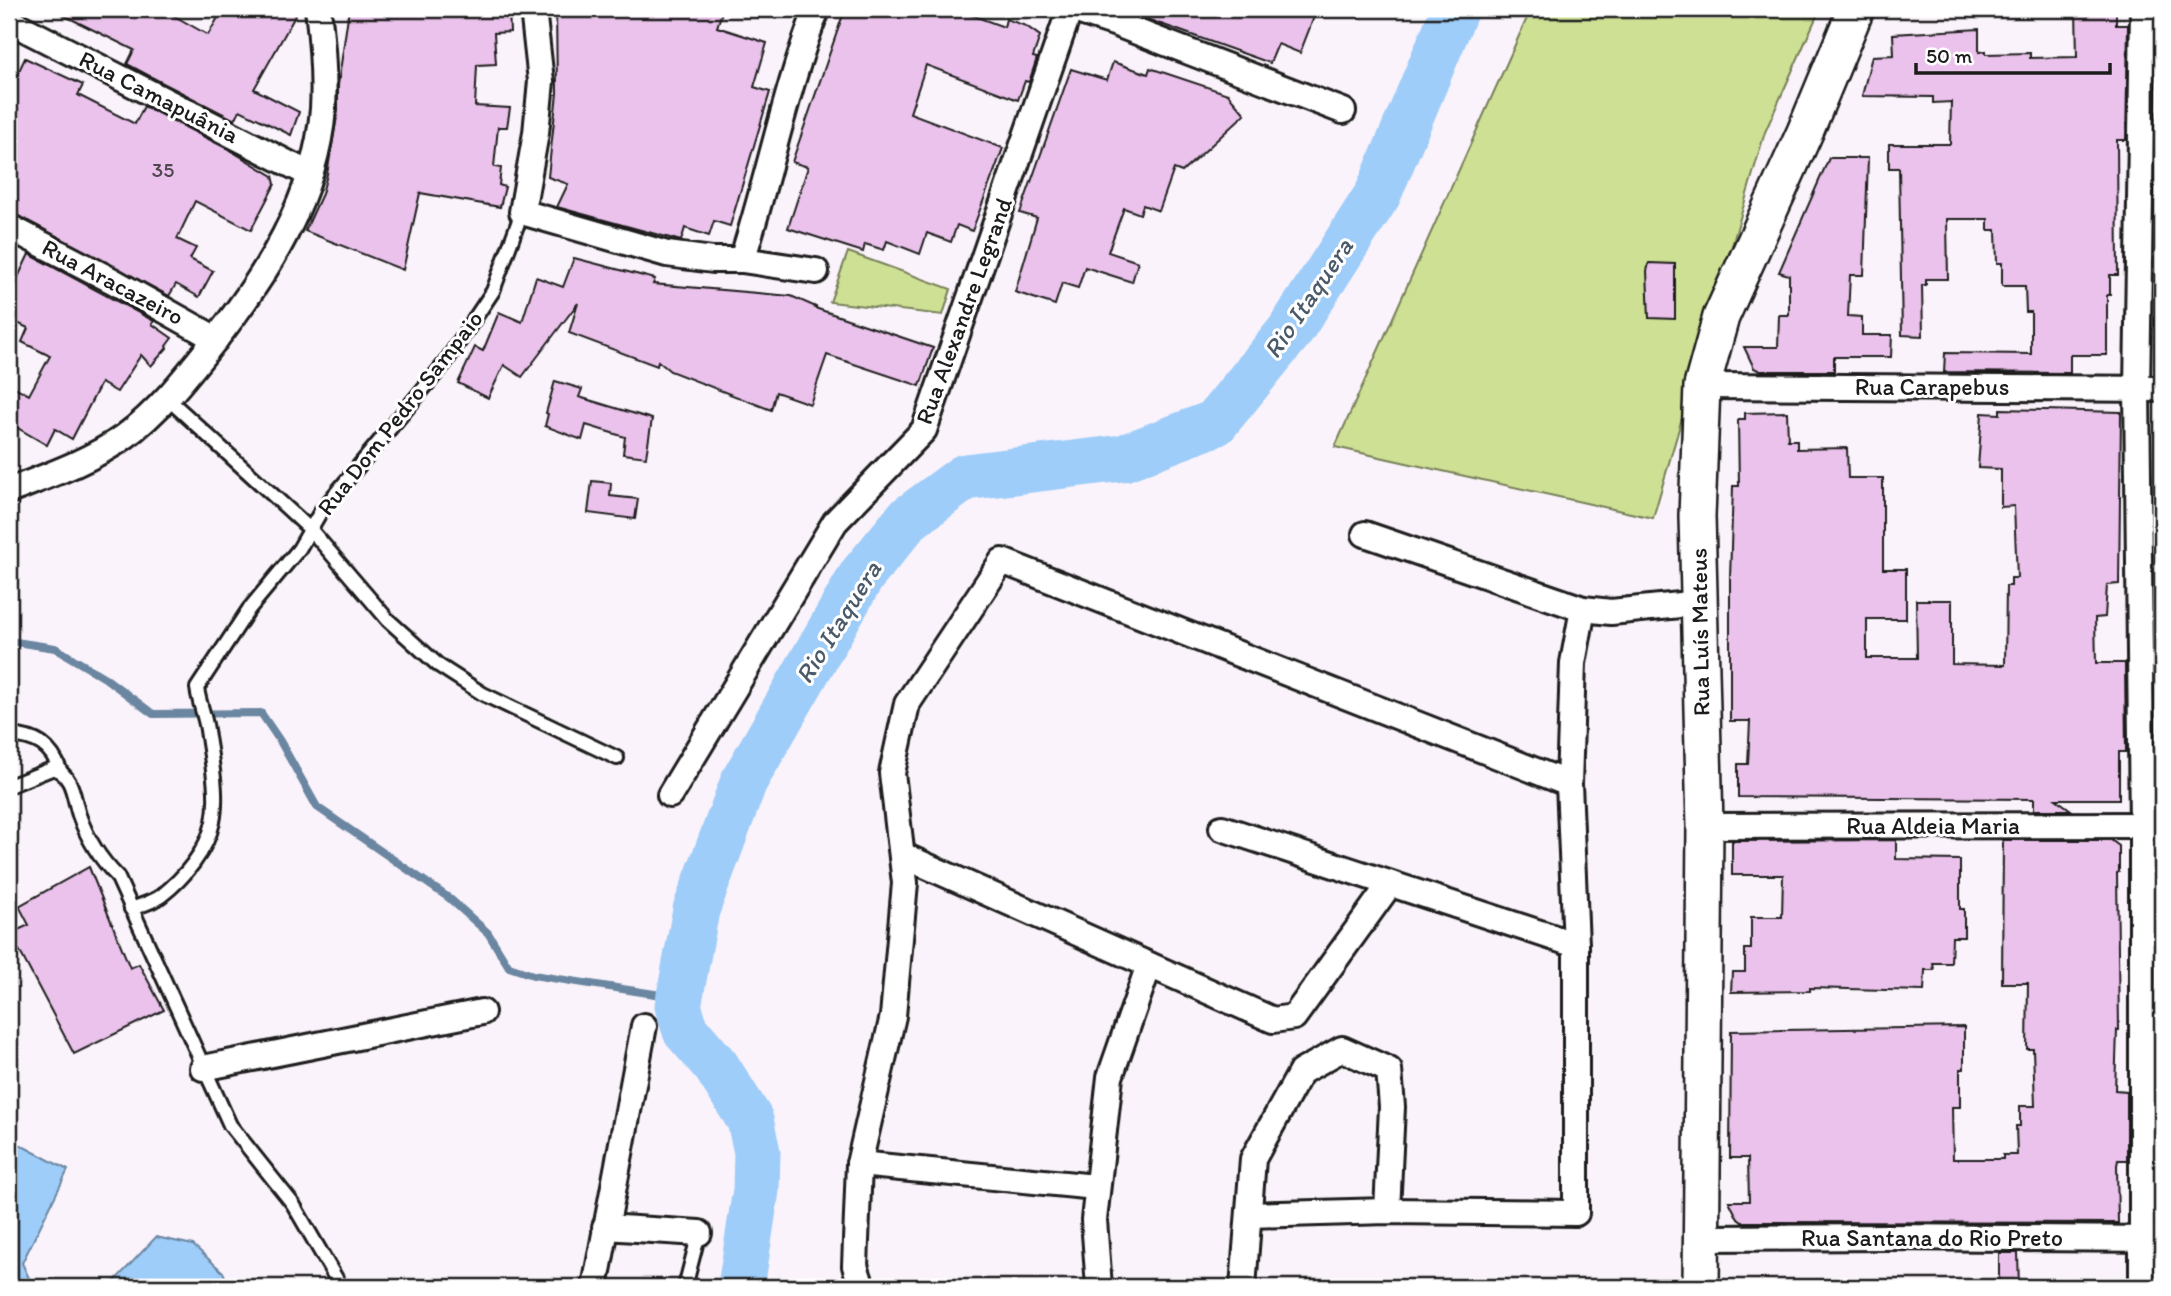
<svg xmlns="http://www.w3.org/2000/svg" width="2171" height="1296" font-family="Itim,sans-serif">
<style>
.green{fill:#cee094;stroke:#757e58;stroke-width:2}
.water{fill:#9ecdf9;stroke:#6a86a1;stroke-width:2}
.lines{fill:none;stroke-linecap:round;stroke-linejoin:round}
.stream{stroke:#6a86a1;stroke-width:8}
.river{stroke:#9ecdf9;stroke-width:47}
.building{fill:#eac2eb;stroke:#1c1c1c;stroke-width:2}
.lane-casing{stroke:#1c1c1c;stroke-width:18}
.street-casing{stroke:#1c1c1c;stroke-width:30}
.secondary-casing{stroke:#1c1c1c;stroke-width:40}
.lane{stroke:#fff;stroke-width:12}
.street{stroke:#fff;stroke-width:24}
.secondary{stroke:#fff;stroke-width:35}
.labels{text-anchor:middle;stroke-width:6;stroke-linejoin:round;paint-order:stroke}
.number-label{font-size:21px;fill:#504650}
.street-label{font-size:24px;fill:#1c1c1c;stroke:#fff}
.water-label{font-size:26px;font-style:italic;fill:#4a5a69;stroke:#fff}
</style>
<rect width="100%" height="100%" fill="#fbf3fb"/>
<filter id="ink" filterUnits="userSpaceOnUse"><feTurbulence type="fractalNoise" baseFrequency=".0143" numOctaves="2"/><feDisplacementMap in="SourceGraphic" scale="14" xChannelSelector="R" yChannelSelector="G"/><feConvolveMatrix kernelMatrix="1 2 1 2 8 2 1 2 1" color-interpolation-filters="sRGB"/></filter>
<g filter="url(#ink)">
<!-- green -->
<g class="green">
<path d="M1531 9H1820L1765 132 1653 518 1335 447Z"/>
<path d="M848 252 951 289 943 315 830 302Z"/>
</g>
<!-- water -->
<g class="water">
<path d="M9 1139 68 1170 22 1263 33 1287H9Z"/>
<path d="M156 1237 193 1245 223 1272 230 1287H109Z"/>
</g>
<g class="lines">
<!-- stream -->
<path class="stream" d="M9 641 55 648 105 678 153 714 261 713 280 741 317 807 449 898 488 933 509 967 533 975 680 998"/>
<!-- river -->
<path class="river" d="M741 1287 756 1190 757 1152 750 1120 716 1066 686 1031 678 1006 696 910 744 781 862 575 908 519 965 477 1123 458 1215 423 1290 331 1378 194 1455 9"/>
</g>
<!-- building -->
<g class="building">
<path d="M51 9H162L208 35 223 9H299L254 89 299 112 291 135 240 110 235 120 157 80 127 64 134 50Z"/>
<path d="M349 9H509L510 32 494 33 496 64 477 65 475 106 510 108 507 127H498L494 167 501 168 499 185 505 187 500 207 420 193 403 270 305 231 322 194 327 174 338 111V85Z"/>
<path d="M556 9H723L717 27 767 43 754 87 770 92 730 226 714 221 709 236 685 228 681 241 557 207 568 184 548 177 557 93Z"/>
<path d="M845 9H955L1004 27 1006 19 1026 26 1040 36 1033 57 1037 58 1029 82 1025 81 1018 100 926 65 910 113 1003 148 972 231 957 225 951 242 927 233 920 254 887 241 884 250 865 244 863 252 788 228 808 167 792 162Z"/>
<path d="M1119 9H1317L1300 53 1278 44 1270 63Z"/>
<path d="M2076 9H2116V25H2128L2126 140H2117L2118 275H2110V295H2107V355H2070V373L1944 372 1945 353 2031 354V312H2026L2025 286H2002V263H1997L1996 230H1988V219H1947L1948 279H1926V285H1922L1923 336 1902 335 1899 168H1889V144H1950L1951 102 1933 103V97L1862 96 1872 56 1894 55 1893 34 1979 29V52L1986 51V54L2030 53V58L2077 57Z"/>
<path d="M2158 25H2162V140H2156Z"/>
<path d="M25 58 83 85 78 95 135 124 144 106 228 149 273 176 275 184 251 230 195 201 177 239 196 248 190 259 213 271 199 297 176 284 169 296 9 211V92Z"/>
<path d="M1113 62 1148 74 1150 68 1228 94 1245 114 1182 172 1174 169 1159 211 1143 205 1140 214 1124 208 1108 252 1138 262 1132 282 1085 267 1078 288 1062 283 1055 305 1015 292 1037 218 1020 213 1071 69 1107 80Z"/>
<path d="M1829 158H1868L1864 275H1850L1848 316 1862 317V335H1892L1891 357H1834V371H1760L1754 368 1744 347H1778L1779 315H1789V275L1779 272Z"/>
<path d="M29 254 154 321 152 324 172 338 166 346 167 348 151 366 141 355 117 392 101 383 72 439 55 429 47 445 9 423V384L29 395 50 356 22 342 28 328 9 319V296Z"/>
<path d="M574 258 655 279 653 284 791 296 816 307 815 308 933 348 920 386 827 355 810 404 776 392 771 410 670 371 658 361 657 366 569 333 578 303 522 377 504 365 488 398 458 383 475 347 483 351 499 312 522 322 536 277 563 287Z"/>
<path d="M1649 263 1675 264V319L1649 318 1647 271Z"/>
<path d="M555 381 582 389 579 397 652 419 646 457 623 454 625 437 586 425 582 440 545 426 548 414 546 413Z"/>
<path d="M2000 409 2121 412 2119 584 2107 585 2105 617 2095 618 2096 663H2125L2126 752H2119V799H2056L2071 810H2034V799L1738 797V764H1748L1750 721H1730V578L1733 486H1739L1738 419H1745V413L1787 412 1788 440H1797V449L1847 448 1848 478H1883V569H1906V619H1867V658H1917L1916 600H1952V664L2005 665 2006 586H2011V578H2017L2014 506 2001 507V469L1978 468 1982 413 2000 414Z"/>
<path d="M592 481 611 483 610 496 638 499 635 519 588 513Z"/>
<path d="M2155 662H2162V752H2156Z"/>
<path d="M1896 840V859L1960 860V909H1964V937H1952L1951 963H1933L1934 970H1925L1924 991 1810 988V991L1731 992 1732 972H1745V949H1751V917H1782L1783 875H1732V841Z"/>
<path d="M2003 840H2111L2119 846V872L2117 873 2119 1030H2117L2115 1090 2127 1091V1160H2118L2117 1165 2118 1223 1742 1222 1738 1219 1729 1201H1749L1748 1158H1730L1731 1031 1964 1027V1069H1960V1107H1952L1953 1159H2003V1155H2017L2016 1126H2020V1106H2035L2033 1049H2027L2028 983H2002Z"/>
<path d="M89 867 130 968 139 964 164 1010 74 1054 19 950 9 953V934L29 925 19 906Z"/>
<rect x="2157" y="1094" width="5" height="66"/>
<path d="M1999 1253H2018L2019 1287H1999Z"/>
</g>
<g class="lines">
<!-- lane casing -->
<g class="lane-casing">
<g id="lane">
<path d="M167 398 311 530 388 620 438 665 483 694 617 758"/>
<path d="M9 735C37 737 51 745 61 772"/>
<path d="M9 786 54 768C74 777 73 797 79 815 87 838 100 859 117 876L230 1125 293 1204 341 1287"/>
<path d="M131 909C141 905 153 902 161 896 184 878 207 851 213 822 219 793 211 759 207 730 205 716 199 703 197 688L249 609 299 549 321 511 445 363 493 291 522 212"/>
<path d="M685 1287 699 1233"/>
</g>
</g>
<!-- street casing -->
<g class="street-casing">
<g id="street">
<path d="M533 9 541 81 536 133 522 212 667 254 713 260H742L816 271"/>
<path d="M1071 9 1114 23 1343 111"/>
<path d="M9 21 309 174"/>
<path d="M9 227 113 281 216 339"/>
<path d="M742 260C769 177 785 90 817 9"/>
<path d="M1702 386 2162 389"/>
<path d="M9 491C47 476 90 461 124 437 158 412 185 378 211 345 265 278 316 198 323 109 325 75 322 42 318 9"/>
<path d="M1365 534 1583 609 1611 612 1700 603"/>
<path d="M670 795 835 522 924 430 1070 9"/>
<path d="M1705 826 2162 825"/>
<path d="M1222 828 1576 945"/>
<path d="M902 855 1273 1020 1294 1017 1390 884"/>
<path d="M203 1068 482 1012"/>
<path d="M859 1164 1096 1187"/>
<path d="M1249 1215 1387 1211 1576 1213V945L1569 784 1573 663 1583 609"/>
<path d="M605 1227 699 1233"/>
<path d="M1702 1238 1887 1237 2162 1239"/>
<path d="M595 1287 644 1026"/>
<path d="M862 1287 855 1266 859 1164 893 1016 905 883 892 773 907 704 1002 561 1569 784"/>
<path d="M1099 1287 1094 1220 1110 1077 1149 965"/>
<path d="M1243 1287 1253 1159 1301 1072 1342 1049 1389 1070 1392 1107 1387 1211"/>
<path d="M2142 1287V826L2137 389 2143 9"/>
</g>
</g>
<!-- secondary casing -->
<g class="secondary-casing">
<path id="secondary" d="M1701 1287 1705 826 1697 516 1702 386 1721 317 1805 132 1856 9"/>
</g>
<!-- lane -->
<use href="#lane" class="lane"/>
<!-- street -->
<use href="#street" class="street"/>
<!-- secondary -->
<use href="#secondary" class="secondary"/>
</g>
</g>
<g class="labels">
<!-- number labels -->
<g class="number-label">
<text x="163" y="177">35</text>
</g>
<!-- street labels -->
<g class="street-label">
<text transform="translate(159 97) rotate(27)" y="8">Rua Camapuânia</text>
<text transform="translate(113 282) rotate(28)" y="8">Rua Aracazeiro</text>
<text transform="translate(964 311) rotate(-70)" y="8">Rua Alexandre Legrand</text>
<text x="1932" y="395">Rua Carapebus</text>
<text transform="translate(400 413) rotate(-52)" y="8">Rua Dom Pedro Sampaio</text>
<text transform="translate(1700 632) rotate(-91)" y="8">Rua Luís Mateus</text>
<text x="1933" y="834">Rua Aldeia Maria</text>
<text x="1932" y="1246">Rua Santana do Rio Preto</text>
</g>
<!-- water labels -->
<g class="water-label">
<text transform="translate(1308 298) rotate(-56)" y="9">Rio Itaquera</text>
<text transform="translate(838 622) rotate(-58)" y="9">Rio Itaquera</text>
</g>
</g>
<!-- margin -->
<rect width="2171" height="1296" fill="none" stroke="#fff" stroke-width="35"/>
<rect x="18" y="18" width="2136" height="1261" fill="none" stroke="#1c1c1c" stroke-width="2.5" filter="url(#ink)"/>
<!-- scale -->
<path d="M1916 63v10h194v-10" fill="none" stroke="#1c1c1c" stroke-width="3.5"/>
<text x="1926" y="63" font-size="21" fill="#1c1c1c" stroke="#ffffff" stroke-width="5" paint-order="stroke">50 m</text>
</svg>
